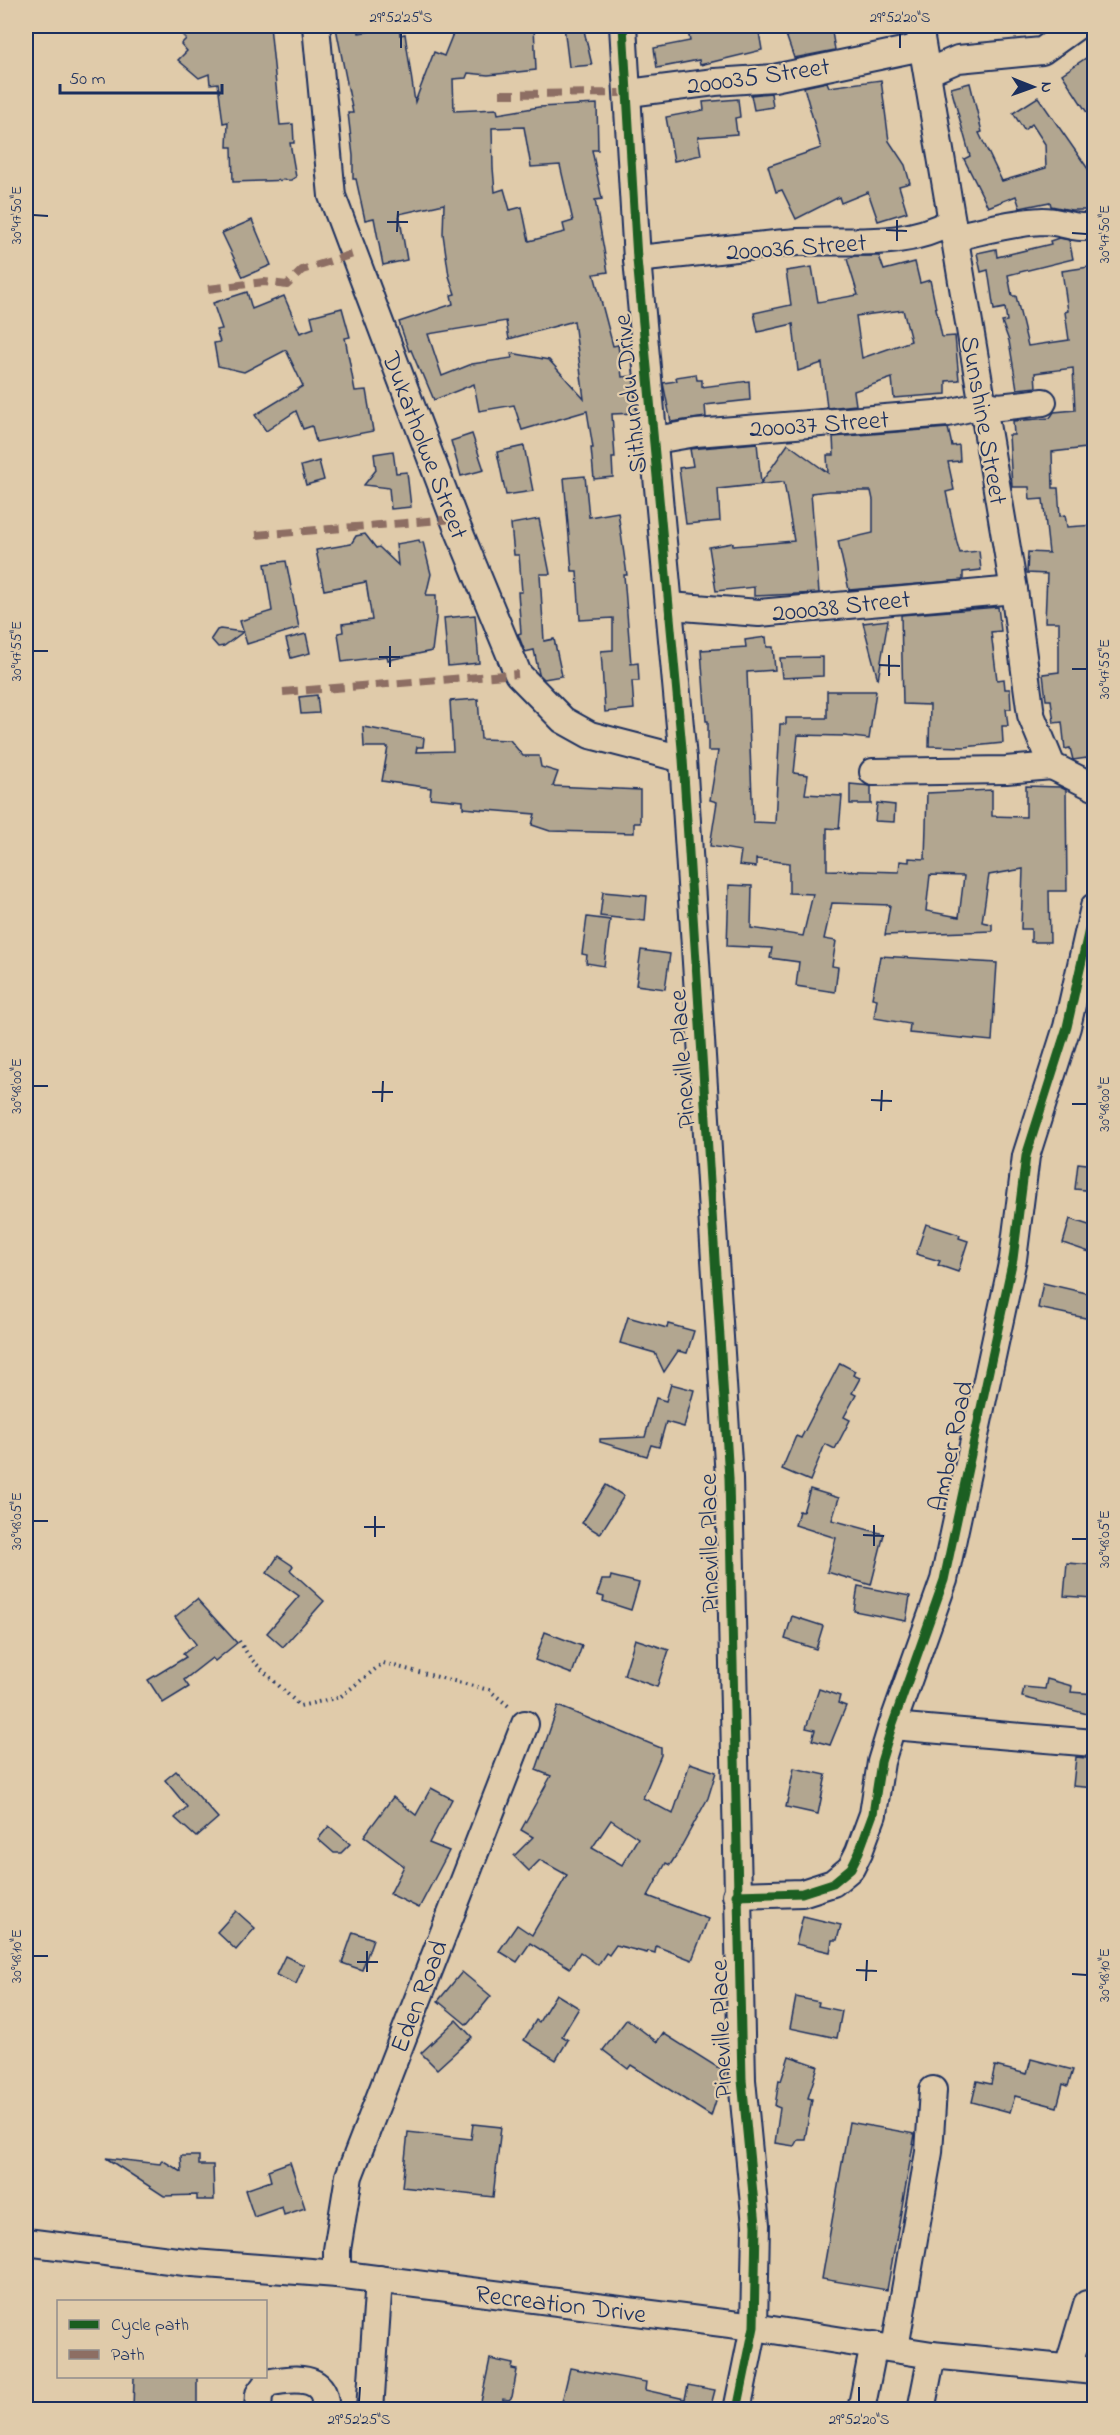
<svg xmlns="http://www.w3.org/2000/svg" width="1120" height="2435" font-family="'Indie Flower',sans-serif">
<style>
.building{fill:#b2a690;stroke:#1b2f5e;stroke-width:1.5;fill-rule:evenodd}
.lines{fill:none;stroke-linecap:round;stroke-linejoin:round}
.minor-casing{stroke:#1b2f5e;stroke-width:30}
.path{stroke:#1b2f5e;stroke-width:4;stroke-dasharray:1.5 4.5;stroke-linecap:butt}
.minor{stroke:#e0cbaa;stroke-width:26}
.quiet{stroke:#8d6e63;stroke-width:8;stroke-dasharray:15 8;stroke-linecap:butt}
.cycleway-casing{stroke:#e0cbaa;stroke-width:13}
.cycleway{stroke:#1b5e20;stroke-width:9}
.ticks{fill:none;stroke:#1b2f5e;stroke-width:2}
.labels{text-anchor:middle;stroke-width:4.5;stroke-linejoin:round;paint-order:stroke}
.street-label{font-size:26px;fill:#1b2f5e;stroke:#e0cbaa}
.neatline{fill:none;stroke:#1b2f5e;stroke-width:2}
.ticks-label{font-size:15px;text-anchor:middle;fill:#1b2f5e}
</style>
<rect width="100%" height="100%" fill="#e0cbaa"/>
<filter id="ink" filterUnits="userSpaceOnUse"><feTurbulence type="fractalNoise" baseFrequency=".0167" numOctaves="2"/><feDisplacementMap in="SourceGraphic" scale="12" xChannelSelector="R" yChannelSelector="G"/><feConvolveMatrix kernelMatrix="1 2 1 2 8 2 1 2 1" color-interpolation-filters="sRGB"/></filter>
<g filter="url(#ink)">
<!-- building -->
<g class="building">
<path d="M174 26H219L222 29 232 26H270L280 125 293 124 294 143H290L296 177 291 180 233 182 232 147H227L228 122 223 123 218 83 210 84 209 74 199 78 178 60 187 51 181 44 186 39Z"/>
<path d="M358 26 359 33 399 27 400 35 405 34 415 102 434 52 444 56 454 31 534 26 536 70 488 75 468 73 466 78 453 79 454 111 497 109 498 114 539 107 597 104 598 150H592L602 199 595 200 608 272 594 274 613 346 618 345 622 377 633 376 636 408V413L612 414 615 458H612L613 477 594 479 591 448H593L587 411 522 430 514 405 479 411 474 384 434 400 423 374H421L411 350 409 351 399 322 453 304 451 295 455 294 449 276 443 234 444 204 399 214 407 260 383 265 374 218 365 220 356 179H353V156L348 113H353L336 28ZM524 127 531 167 560 165 573 221 563 224 565 232 529 241 522 207 510 210 504 189 495 192 493 168 492 128ZM506 321 509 339 574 321 584 399 549 360 511 353 512 358 472 364 442 376 428 334Z"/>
<path d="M564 26H583L592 65 569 67Z"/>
<path d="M687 26H758L762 50 700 65 699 60 657 68 654 48 690 41Z"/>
<path d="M783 26H831L835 50 794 58Z"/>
<path d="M1095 52V125L1062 74Z"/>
<path d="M881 80 889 141 905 165 910 183 899 186 907 212 878 221 868 192 841 203 839 197 796 219 782 190 776 192 768 166 821 148 804 87 827 82 829 87Z"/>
<path d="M970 83 982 132 979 133 1002 181 1046 168 1045 144 1032 124 1024 130 1013 113 1038 97 1095 179V210H1071L1051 206 1050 202 1020 208 1016 196 988 207 964 159 970 156 951 88Z"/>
<path d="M771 93 773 107 754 110 751 95Z"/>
<path d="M738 99 740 117 735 118 737 134 698 137 701 155 674 161 666 117 704 110 703 102Z"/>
<path d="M252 220 271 265 243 277 222 233Z"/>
<path d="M1059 238 1069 240 1073 259 1008 275 1012 296H1016L1028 346 1069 340 1065 312 1068 311 1062 271 1095 266V301H1090L1095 330V447L1052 452 1053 488H1058L1060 516 1065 515 1067 527 1095 525V664H1090L1095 691 1094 757 1073 760 1070 748 1065 749 1062 722 1054 723 1051 700H1046L1043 674 1059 672V622H1045L1047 574 1027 573 1028 552 1049 553 1043 499 1030 500 1029 487H1012L1009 435H1014L1013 421 1050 418 1054 412 1075 410 1073 368 1035 373 1036 387 1017 389 1009 341 1002 322 1007 321 1005 308 994 310 988 270 981 272 977 253 996 249 997 257 1051 244 1050 241Z"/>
<path d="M854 256H879L884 270 915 262 920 283 930 280 942 337 955 336 959 380 946 381V394L894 398 892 378 854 391 856 405 827 408 822 363 798 371 793 324 758 332 754 313 791 305 786 271 812 267 818 302 858 295 847 259ZM903 310 911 341 862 358 856 316Z"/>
<path d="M247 292 252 309 284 296 300 333 314 328 311 316 342 308 350 337 345 338 355 391 366 390 373 431 316 442 312 426 303 429 296 411 266 431 255 415 303 386 286 350 244 372 218 366 214 343 220 342 216 330 222 329 213 303Z"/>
<path d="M696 374 697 380H702V387L749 381 750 400 705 405 706 417 671 422 663 383 677 381 676 377Z"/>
<path d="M948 428 952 446 959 445 960 461 948 462 954 490 946 492 957 543 960 553 979 551 981 570 963 572V580L849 590 838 541 873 533V500L871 491H829L811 493 819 593 754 596V587L716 591 709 547 733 543V546L794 541 784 482 718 489 720 521 686 524 679 468 693 466 690 449 757 443 761 483 788 444 828 473 827 455H834L833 437Z"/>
<path d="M472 434 484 470 461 476 451 441Z"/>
<path d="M524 446 533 491 506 495 497 452Z"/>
<path d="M393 451 396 473 407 472 411 507 391 509 389 488 364 485 376 470 374 454Z"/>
<path d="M319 461 324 480 306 485 301 466Z"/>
<path d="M585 476 589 517 618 512 627 575H624L631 664 638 663 639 681H632L634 709 605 712 601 651 613 650V618L580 620 577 571H572L564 478Z"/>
<path d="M539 519 550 574H540L544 641 554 639 562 676 544 679 539 674 534 650 525 652 518 634 521 633 518 592H522L519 555H514L511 524Z"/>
<path d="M365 534 376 548 379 547 398 565 396 544 419 540 420 543 423 542 431 574 426 595H436V619L432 651 388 660 387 656 342 662 338 633 343 632 342 624 372 620 366 582 324 590 316 550 351 544 356 536Z"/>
<path d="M286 561 299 628 247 644 240 621 272 611 265 564Z"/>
<path d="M998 607 1001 631 991 632 997 680 1004 679 1005 689H1010L1011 709H1006L1008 726H1002L1003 743 964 747 929 746 930 705 903 704 901 615Z"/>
<path d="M475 615 479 663 448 666 444 618Z"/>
<path d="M888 620 878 680 863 623Z"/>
<path d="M217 630 220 629 243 632 224 646 218 647 211 639Z"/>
<path d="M306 634 310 653 291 658 286 639Z"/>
<path d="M766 637 767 647H773L775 670 747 672 753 822 775 823 780 724H786V718H827V691H876L869 739 844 736 798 735 794 773 808 775 805 794 842 796 839 829 827 828V870L899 872 900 861 909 862V858L925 859 927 793 992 790V816L1026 817V786L1060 787 1066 790 1067 891H1049L1050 942H1031V929H1021L1023 869 989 875 982 922 992 924V931L885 935 890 905 832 903 824 939 836 941 832 966 838 967 835 992 796 986 799 962 770 958 772 948 727 946 729 885 752 886 751 928 803 936 813 894 789 893V863L756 859V867L739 865 741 851 710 846 717 802 710 800 718 751H708V721H706L701 650 746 647 745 640ZM930 875 964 876 959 917 926 911Z"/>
<path d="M823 657V676L782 678 780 658Z"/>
<path d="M317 695 319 713 301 714 299 697Z"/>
<path d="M478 699 481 739 510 740 523 756H539L541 767 558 772 553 786 640 790V823H634V833L550 831 532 825 535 814 463 808V801L430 798 431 788 382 781 388 747H364L363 727 424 738 423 747H417L416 752 453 751 450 701Z"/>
<path d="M850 784 871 786V804H850Z"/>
<path d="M877 803 895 805 894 822 875 821Z"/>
<path d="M603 892 647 896 645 921 600 916Z"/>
<path d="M587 917 610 920 604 966 586 963 587 955 582 954Z"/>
<path d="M641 950 670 954 665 989 636 985Z"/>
<path d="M880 956 997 963 992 1041 909 1033 910 1024 874 1018 877 999 872 998Z"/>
<path d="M1078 1163 1095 1165V1191L1075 1189Z"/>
<path d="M1070 1219 1095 1227V1254L1063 1243Z"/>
<path d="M926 1224 960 1235 959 1238 968 1241 958 1272 938 1265 940 1261 916 1254Z"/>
<path d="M1043 1283 1095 1295V1320L1038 1308Z"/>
<path d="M628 1317 667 1328 668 1324 694 1331 687 1353 678 1351 664 1372 655 1353 620 1343Z"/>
<path d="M840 1363 855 1371 853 1375 860 1378 852 1393 856 1395 844 1417 850 1420 835 1449 825 1444 810 1481 782 1469 796 1436 801 1438Z"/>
<path d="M671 1384 694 1390 684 1427 666 1422 659 1447 651 1445 647 1456 600 1442V1439L645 1437 656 1398 666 1401Z"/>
<path d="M606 1485 624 1496 600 1534 582 1523Z"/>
<path d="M810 1489 839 1498 832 1520 884 1534 871 1585 827 1572 836 1538 795 1525 799 1511 803 1512Z"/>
<path d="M278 1556 293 1566 290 1570 324 1601 283 1647 267 1633 299 1596 267 1573Z"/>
<path d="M1067 1563 1095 1565 1093 1598 1064 1596Z"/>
<path d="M611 1576 639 1583 631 1610 603 1601 604 1597 597 1595 602 1580H610Z"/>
<path d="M858 1586 910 1596 906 1621 854 1611Z"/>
<path d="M197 1599 237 1643 215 1661 212 1658 184 1680 189 1687 163 1703 148 1680 186 1657 183 1654 196 1644 175 1617Z"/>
<path d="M792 1616 823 1626 816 1649 785 1639Z"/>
<path d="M545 1632 582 1646 572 1674 535 1660Z"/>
<path d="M635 1639 669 1650 657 1687 624 1675Z"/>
<path d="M1047 1679 1072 1686 1071 1692 1095 1694V1716L1022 1697 1024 1687 1045 1689Z"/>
<path d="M819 1689 840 1696 838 1703 846 1706 830 1745 812 1740 815 1730 806 1728Z"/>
<path d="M558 1706 661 1748V1755L643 1798 673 1814 690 1763 716 1772 708 1798 677 1854 670 1865 666 1863 648 1896 708 1919 692 1960 656 1946 655 1953 648 1951 647 1953 616 1945 609 1955 606 1953 598 1965 580 1952 570 1968 530 1943 517 1962 499 1951 517 1925 532 1935 567 1875 540 1860 529 1871 514 1856 533 1837 521 1830 551 1776 536 1770ZM611 1820 638 1838 622 1865 592 1848Z"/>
<path d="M1076 1757 1095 1759V1788L1073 1786Z"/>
<path d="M794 1768 826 1775 818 1814 786 1807Z"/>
<path d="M176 1771 218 1818 196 1837 175 1818 187 1807 165 1780Z"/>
<path d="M431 1788 452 1799 429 1843 449 1851 419 1908 390 1894 404 1866 364 1836 393 1797 416 1815Z"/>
<path d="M329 1826 350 1844 341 1853H334L318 1839Z"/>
<path d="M236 1911 255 1928 236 1950 217 1932Z"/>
<path d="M803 1916 841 1925 837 1940H832L830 1952 796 1944Z"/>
<path d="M353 1932 373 1939 362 1970 342 1963Z"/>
<path d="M285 1956 304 1965 296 1984 276 1975Z"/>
<path d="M462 1972 491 1996 467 2025 438 2001Z"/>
<path d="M556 1994 579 2008 562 2036 568 2040 556 2060 524 2040 536 2020 539 2022Z"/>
<path d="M796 1997 819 2002 818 2006 842 2011 837 2038 790 2028Z"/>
<path d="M627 2019 657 2042 663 2033 725 2072 711 2116 631 2065 628 2069 603 2050Z"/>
<path d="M456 2020 472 2037 437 2069 421 2053Z"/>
<path d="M789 2056 818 2066 808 2098 812 2099 805 2139H798L794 2146 775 2143 780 2108 775 2106 779 2080 781 2081Z"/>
<path d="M1031 2059 1073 2070 1068 2086 1063 2084 1057 2107 1015 2096 1010 2112 972 2102 977 2081 991 2084 995 2066 1027 2074Z"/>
<path d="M849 2122 915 2134 887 2290 822 2279Z"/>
<path d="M473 2124 501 2127 493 2197 402 2187 408 2132 471 2139Z"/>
<path d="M181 2156H199V2165H213L214 2200H197V2195L164 2196 106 2158 160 2164 162 2160 182 2172Z"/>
<path d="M290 2162 305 2208 284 2215 282 2207 254 2217 245 2190 271 2181 268 2170Z"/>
<path d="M490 2359 513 2364 512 2369 517 2370 512 2397 509 2400 503 2399 502 2406 481 2402Z"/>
<path d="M570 2368 646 2382 645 2390 685 2399 688 2385 715 2390 710 2409H577L561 2406Z"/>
<path d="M134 2376H197V2409H133Z"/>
</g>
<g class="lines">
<!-- minor casing -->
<g class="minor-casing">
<g id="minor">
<path d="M316 26 332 196 454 519 518 674 563 720 590 735 683 759"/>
<path d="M623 26 637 259 683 759 729 1478 742 2080 756 2225 754 2327 737 2410"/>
<path d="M919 26 1014 590 1031 715 1052 766 1094 787"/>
<path d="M928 72 958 59 1042 51 1077 26"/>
<path d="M629 93 715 82 774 78 922 47"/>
<path d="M954 237C983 231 1013 222 1043 221 1062 221 1074 230 1094 226"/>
<path d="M637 259C691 254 744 246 798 242 852 239 902 249 951 222"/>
<path d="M655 440 696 433 948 413 983 405 999 407 1043 402"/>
<path d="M670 606 759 613 1014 590"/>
<path d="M873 772 1006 770 1052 766"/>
<path d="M892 1726 1094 1743"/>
<path d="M736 1895 802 1893 833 1883 851 1868 859 1852 873 1814 881 1762 892 1726 944 1580 1013 1259 1026 1156 1067 1027 1094 907"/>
<path d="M26 2242 193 2263 337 2274 754 2327 932 2355 1094 2371"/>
<path d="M337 2274V2250L349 2176 525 1724"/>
<path d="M895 2348 929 2152 933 2090"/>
<path d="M1068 2368 1087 2304"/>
<path d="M258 2410 259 2394 267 2383C282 2380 312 2374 322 2391 325 2396 325 2403 326 2410"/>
<path d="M370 2410 379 2279"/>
<path d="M861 2410 874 2345"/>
<path d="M921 2410 932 2355"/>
</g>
</g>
<!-- path -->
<path class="path" d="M239 1641 251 1659 300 1706 340 1697 383 1663 489 1690 511 1708"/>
<!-- minor -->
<use href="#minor" class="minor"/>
<!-- quiet -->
<g class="quiet">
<path d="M500 94 629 93"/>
<path d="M208 289 264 282 287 285 302 270 353 254"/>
<path d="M256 535 454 519"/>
<path d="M283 692 518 674"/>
</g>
<!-- cycleway casing -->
<g class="cycleway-casing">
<g id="cycleway">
<path d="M623 26 637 259 683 759 729 1478 742 2080 756 2225 754 2327 737 2410"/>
<path d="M736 1895 802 1893 833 1883 851 1868 859 1852 873 1814 881 1762 892 1726 944 1580 1013 1259 1026 1156 1067 1027 1094 907"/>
</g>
</g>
<!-- cycleway -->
<use href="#cycleway" class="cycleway"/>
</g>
</g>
<!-- ticks -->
<path class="ticks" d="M401 48V33M900 48V33M33 215 48 216M387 222H408M886 230 907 231M397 232 398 211M1072 233 1087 234M897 241V220M33 651H48M379 657H400M879 665 900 666M390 667V646M1072 669H1087M889 676V655M33 1086H48M372 1092H393M871 1100 892 1101M382 1102 383 1081M1072 1104H1087M881 1111 882 1090M33 1521H48M364 1527H385M863 1535 884 1536M375 1537V1516M1072 1539H1087M874 1546V1525M33 1956H48M357 1962H378M856 1970 877 1971M367 1972V1951M1072 1974 1087 1975M866 1981 867 1960M359 2402 360 2387M859 2402V2387"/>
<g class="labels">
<!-- street labels -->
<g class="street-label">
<text transform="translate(758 75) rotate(-8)" y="9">200035 Street</text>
<text transform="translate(796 246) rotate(-4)" y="9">200036 Street</text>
<text transform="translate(629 394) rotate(-96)" y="9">Sithundu Drive</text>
<text transform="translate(985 420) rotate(80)" y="9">Sunshine Street</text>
<text transform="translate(819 423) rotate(-4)" y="9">200037 Street</text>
<text transform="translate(426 445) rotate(69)" y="9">Dukatholwe Street</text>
<text transform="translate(841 605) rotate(-6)" y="9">200038 Street</text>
<text transform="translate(681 1059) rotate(-94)" y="9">Pineville Place</text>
<text transform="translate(950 1446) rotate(-78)" y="9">Amber Road</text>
<text transform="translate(708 1543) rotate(-91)" y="9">Pineville Place</text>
<text transform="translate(418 1996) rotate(-69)" y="9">Eden Road</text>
<text transform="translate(720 2029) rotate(-92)" y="9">Pineville Place</text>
<text transform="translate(561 2303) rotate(7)" y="9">Recreation Drive</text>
</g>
</g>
<!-- margin -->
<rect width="1120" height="2435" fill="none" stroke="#e0cbaa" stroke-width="66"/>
<!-- legend -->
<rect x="57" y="2300" width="210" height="78" fill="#e0cbaa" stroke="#918d8c" stroke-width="1.5"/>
<rect x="69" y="2320" width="30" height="9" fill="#1b5e20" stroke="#918d8c" stroke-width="1.5"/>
<text x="111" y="2330" font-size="18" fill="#1b2f5e">Cycle path</text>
<rect x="69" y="2350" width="30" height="9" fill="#8d6e63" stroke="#918d8c" stroke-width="1.5"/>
<text x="111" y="2360" font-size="18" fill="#1b2f5e">Path</text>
<!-- north arrow -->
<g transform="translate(1033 87) rotate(91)" stroke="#e0cbaa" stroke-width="4.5" paint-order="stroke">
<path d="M0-4.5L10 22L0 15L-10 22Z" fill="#1b2f5e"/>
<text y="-9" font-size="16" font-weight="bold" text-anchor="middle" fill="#1b2f5e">N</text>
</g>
<!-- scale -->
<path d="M60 84v9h162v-9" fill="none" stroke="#1b2f5e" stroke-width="3"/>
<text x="69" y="84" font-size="18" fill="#1b2f5e" stroke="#e0cbaa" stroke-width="4.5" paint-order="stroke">50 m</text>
<rect x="33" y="33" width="1054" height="2369" class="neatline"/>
<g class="ticks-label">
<text x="401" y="22">29°52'25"S</text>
<text x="900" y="22">29°52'20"S</text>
<text transform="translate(16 215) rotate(-90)" y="5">30°47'50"E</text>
<text transform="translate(1104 234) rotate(-90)" y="5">30°47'50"E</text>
<text transform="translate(16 651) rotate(-90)" y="5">30°47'55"E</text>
<text transform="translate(1104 669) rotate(-90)" y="5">30°47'55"E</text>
<text transform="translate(16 1086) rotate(-90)" y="5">30°48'00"E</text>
<text transform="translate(1104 1104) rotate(-90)" y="5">30°48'00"E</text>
<text transform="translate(16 1521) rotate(-90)" y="5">30°48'05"E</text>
<text transform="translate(1104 1539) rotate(-90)" y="5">30°48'05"E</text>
<text transform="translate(16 1956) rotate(-90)" y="5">30°48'10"E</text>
<text transform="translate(1104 1975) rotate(-90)" y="5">30°48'10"E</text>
<text x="359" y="2424">29°52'25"S</text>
<text x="859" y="2424">29°52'20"S</text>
</g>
</svg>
